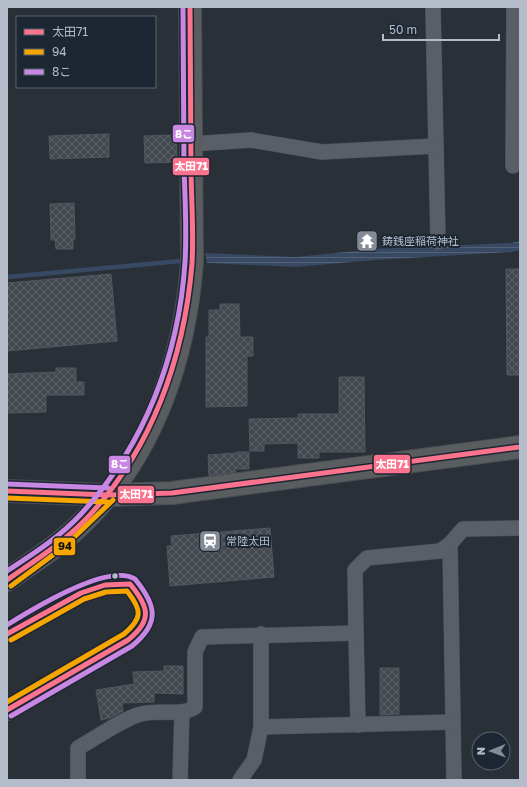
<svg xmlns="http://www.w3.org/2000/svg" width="527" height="787" font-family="'Golos Text','Noto Sans JP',sans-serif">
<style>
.water{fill:url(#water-rules)}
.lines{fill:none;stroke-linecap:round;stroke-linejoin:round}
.stream{stroke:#384963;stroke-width:4.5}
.building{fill:url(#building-cross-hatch);stroke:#52575f}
.street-casing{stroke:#484c53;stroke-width:16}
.secondary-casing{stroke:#484c53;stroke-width:22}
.highway-casing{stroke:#474c53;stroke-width:24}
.street{stroke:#5a5e66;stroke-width:15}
.secondary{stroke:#595d64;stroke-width:21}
.highway{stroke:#5a5d60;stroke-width:22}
.bus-1-casing{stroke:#1d2633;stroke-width:8}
.bus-2-casing{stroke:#1d2633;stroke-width:8}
.bus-3-casing{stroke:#1d2633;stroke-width:8}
.bus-1{stroke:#fc738d;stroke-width:5}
.bus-2{stroke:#f7a600;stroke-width:5}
.bus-3{stroke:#c787e3;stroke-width:5}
.bus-dot{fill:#b4bcc9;stroke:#1d2633;stroke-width:1.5}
.labels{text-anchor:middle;stroke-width:4;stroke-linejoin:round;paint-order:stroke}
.poi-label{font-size:11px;fill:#b4bcc9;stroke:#1d2633;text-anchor:start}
.line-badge{stroke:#1d2633;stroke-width:1.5}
.badge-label{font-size:11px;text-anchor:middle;font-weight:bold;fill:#fff}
.pale-badge-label{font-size:11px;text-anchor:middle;font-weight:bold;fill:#111}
</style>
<defs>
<pattern id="water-rules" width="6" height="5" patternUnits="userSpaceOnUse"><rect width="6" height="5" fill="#384963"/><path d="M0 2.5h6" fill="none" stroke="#526178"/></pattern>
<pattern id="building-cross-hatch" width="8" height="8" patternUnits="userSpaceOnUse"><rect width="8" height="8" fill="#444950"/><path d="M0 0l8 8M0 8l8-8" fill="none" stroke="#5d6168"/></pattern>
</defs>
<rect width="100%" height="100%" fill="#2a3038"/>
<!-- water -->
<path class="water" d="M520 241V250L512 252 375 260 296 267 207 263 205 253 296 257 374 249 511 243Z"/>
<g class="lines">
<!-- stream -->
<path class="stream" d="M7 277 181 261"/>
</g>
<!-- building -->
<g class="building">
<path d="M109 134V157L50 159 49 136Z"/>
<path d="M176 135 177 162 145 163 144 136Z"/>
<path d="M74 203 75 239H73V249H56L55 240H51L50 204Z"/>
<path d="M506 269H520V375H507Z"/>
<path d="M111 274 117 341 7 351V283Z"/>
<path d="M220 304H239L240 337H253V356H247V406L206 407V337H209V310H220Z"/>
<path d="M56 368H76V382H84V395H46V412L7 413V374L56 372Z"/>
<path d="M339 377H364L365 452H319V458H298V443L264 444V451H250L249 419 298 418V414H339Z"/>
<path d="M237 452H249V469H235L236 472 209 476 208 455 237 453Z"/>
<path d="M270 528 274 577 170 586 167 546H172L171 536Z"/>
<path d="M164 666H183V694L154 693V702L122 703 123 711 110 718 101 720 96 690 134 684 133 672 164 671Z"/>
<path d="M380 668H399V714L380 715Z"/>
</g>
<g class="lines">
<!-- street casing -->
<g class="street-casing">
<g id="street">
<path d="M433 7 438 242"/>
<path d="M191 144 251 140 322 152 436 146"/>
<path d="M513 166 514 7"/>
<path d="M450 544 454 780"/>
<path d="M356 633 358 725"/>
<path d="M261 727 452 722"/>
<path d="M78 780V748C96 738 122 719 141 714 158 709 181 717 195 707V652L202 637 356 633 355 570 367 558 440 551 450 544 463 529 520 528"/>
<path d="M180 780 182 712"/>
<path d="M240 780 254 760 261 727V634"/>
</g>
</g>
<!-- secondary casing -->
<g class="secondary-casing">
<path id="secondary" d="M7 710 12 707"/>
</g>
<!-- highway casing -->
<g class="highway-casing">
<g id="highway">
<path d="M7 491 108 495 172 493 520 447"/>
<path d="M7 580C34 561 63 543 86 519 154 451 185 356 192 262L190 7"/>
</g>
</g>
<!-- street -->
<use href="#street" class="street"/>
<!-- secondary -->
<use href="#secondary" class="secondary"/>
<!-- highway -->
<use href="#highway" class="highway"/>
<!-- bus-1 casing -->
<g class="bus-1-casing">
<g id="bus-1">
<path d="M7 491 108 495 172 493 520 447"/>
<path d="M7 580C34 561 63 543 86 519 152 450 184 358 192 264 194 231 191 197 191 164 191 112 190 59 190 7"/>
<path d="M7 634 81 593 105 585 130 584C149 607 153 620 128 640L7 710"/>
</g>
</g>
<!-- bus-2 casing -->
<g class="bus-2-casing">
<g id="bus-2">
<path d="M7 498 108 502"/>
<path d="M11 586 65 546 113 500"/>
<path d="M7 702 124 634C143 618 142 610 127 591L106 592 84 599 11 640"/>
</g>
</g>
<!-- bus-3 casing -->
<g class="bus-3-casing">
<g id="bus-3">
<path d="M7 484 108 488"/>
<path d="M7 571C33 554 60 537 81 514 145 445 179 355 185 262 187 231 185 199 184 168 184 114 183 61 183 7"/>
<path d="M7 625C31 610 108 562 135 579 157 606 160 623 132 646L11 716"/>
</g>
</g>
<!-- bus-1 -->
<use href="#bus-1" class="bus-1"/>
<!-- bus-2 -->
<use href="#bus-2" class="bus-2"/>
<!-- bus-3 -->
<use href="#bus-3" class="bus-3"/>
</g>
<!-- icons -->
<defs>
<g id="temple-square" transform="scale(1.15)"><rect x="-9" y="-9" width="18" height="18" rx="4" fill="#848b96" stroke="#1d2633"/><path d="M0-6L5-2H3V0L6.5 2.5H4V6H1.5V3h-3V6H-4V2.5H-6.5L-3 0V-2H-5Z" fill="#fff"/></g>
<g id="station-square" transform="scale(1.15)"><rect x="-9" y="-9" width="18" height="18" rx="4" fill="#848b96" stroke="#1d2633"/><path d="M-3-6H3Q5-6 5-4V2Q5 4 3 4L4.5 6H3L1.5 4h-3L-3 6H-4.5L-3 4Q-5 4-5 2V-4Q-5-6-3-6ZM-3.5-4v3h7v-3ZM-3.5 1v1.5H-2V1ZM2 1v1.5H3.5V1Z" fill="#fff"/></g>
</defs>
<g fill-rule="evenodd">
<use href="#temple-square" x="367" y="241"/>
<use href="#station-square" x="210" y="541"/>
</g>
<!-- markers -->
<circle class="bus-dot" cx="115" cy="576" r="3.5"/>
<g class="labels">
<!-- poi labels -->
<g class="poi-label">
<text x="382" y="245">鋳銭座稲荷神社</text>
<text x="226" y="545">常陸太田</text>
</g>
</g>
<g class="line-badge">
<rect x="172" y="124" width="23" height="19" rx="4" fill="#c787e3"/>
<rect x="172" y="157" width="38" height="19" rx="4" fill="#fc738d"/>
<rect x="373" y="454" width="38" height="20" rx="4" fill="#fc738d"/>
<rect x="108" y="455" width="23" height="19" rx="4" fill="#c787e3"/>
<rect x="117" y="485" width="38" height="19" rx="4" fill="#fc738d"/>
<rect x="53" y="537" width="23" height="19" rx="4" fill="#f7a600"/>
</g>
<g class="badge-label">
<text x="184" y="138">8こ</text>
<text x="191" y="170">太田71</text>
<text x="392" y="468">太田71</text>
<text x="120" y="468">8こ</text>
<text x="136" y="498">太田71</text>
</g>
<g class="pale-badge-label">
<text x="65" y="550">94</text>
</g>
<!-- border -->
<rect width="527" height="787" fill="none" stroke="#b4bcc9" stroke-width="16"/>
<!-- legend -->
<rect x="16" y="16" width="140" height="72" fill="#1d2633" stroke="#59626f"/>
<rect x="24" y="29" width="20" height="6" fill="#fc738d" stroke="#59626f"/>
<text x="52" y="36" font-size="12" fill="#b4bcc9">太田71</text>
<rect x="24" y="49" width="20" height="6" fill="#f7a600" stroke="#59626f"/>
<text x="52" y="56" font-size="12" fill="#b4bcc9">94</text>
<rect x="24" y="69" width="20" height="6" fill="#c787e3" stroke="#59626f"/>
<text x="52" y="76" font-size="12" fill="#b4bcc9">8こ</text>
<!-- north arrow -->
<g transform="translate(491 751) rotate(269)"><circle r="19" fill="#1d2633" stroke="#59626f"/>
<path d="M0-3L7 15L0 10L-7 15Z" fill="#848b96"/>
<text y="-6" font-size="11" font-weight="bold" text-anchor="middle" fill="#b4bcc9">N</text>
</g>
<!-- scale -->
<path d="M383 34v6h116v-6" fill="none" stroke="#b4bcc9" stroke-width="2"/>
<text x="389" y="34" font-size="12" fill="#b4bcc9" stroke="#1d2633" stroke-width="3" paint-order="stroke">50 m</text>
</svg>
